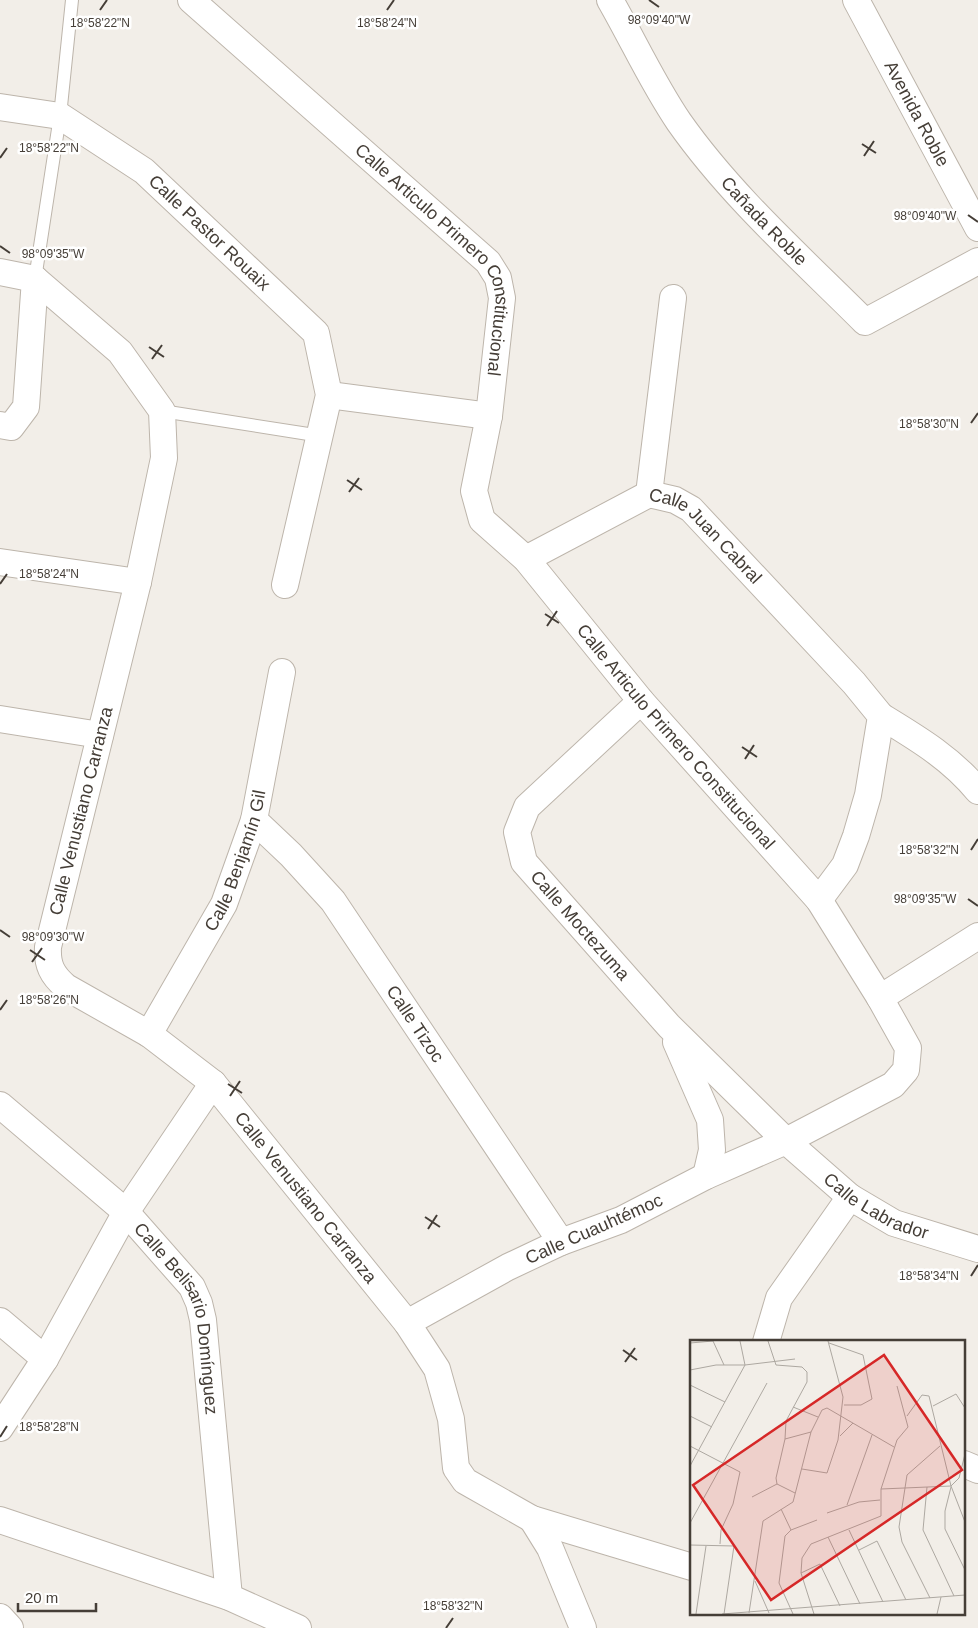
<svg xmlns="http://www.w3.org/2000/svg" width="978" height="1628" font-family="Helvetica,sans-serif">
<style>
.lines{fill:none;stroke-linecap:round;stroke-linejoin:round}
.service-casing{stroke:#bdb5ab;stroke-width:14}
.minor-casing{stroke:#bdb5ab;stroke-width:28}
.service{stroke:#fff;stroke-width:12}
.minor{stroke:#fff;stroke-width:26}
.ticks{fill:none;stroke:#453e37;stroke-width:2}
.labels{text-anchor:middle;stroke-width:5;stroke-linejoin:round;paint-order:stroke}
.street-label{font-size:18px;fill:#453e37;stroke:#fff}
.inset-road{fill:none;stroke:#ada8a1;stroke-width:1}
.view{fill:#d62828;fill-opacity:0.15;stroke:#d62828;stroke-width:2.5}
.inset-edge{fill:none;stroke:#453e37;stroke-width:2.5}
.ticks-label{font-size:12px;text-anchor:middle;fill:#453e37;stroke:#fff;stroke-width:5;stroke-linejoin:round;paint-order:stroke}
</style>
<rect width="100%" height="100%" fill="#f2eee8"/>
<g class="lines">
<!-- service casing -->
<g class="service-casing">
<g id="service">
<path d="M35 279 60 116 72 0"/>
<path d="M162 411 321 436"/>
</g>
</g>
<!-- minor casing -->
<g class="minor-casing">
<g id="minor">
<path id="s1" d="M191 0 488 262 498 278 502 298 489 416 474 491 482 520 526 559 641 701 819 900 880 998 908 1048 906 1070 893 1085 786 1141 706 1176 621 1220 561 1242 508 1267 407 1323"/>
<path id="s2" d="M610 0C633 40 653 84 679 122 731 196 801 258 865 322L978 261"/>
<path id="s3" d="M856 0 978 228"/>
<path id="s4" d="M0 107 60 116 144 171 316 333 329 395 285 585"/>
<path id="s5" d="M0 272 35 279 120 352 162 411 164 458 138 582 48 947C47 965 52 975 66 987L149 1034 213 1083 407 1323 437 1369 451 1419 456 1468 465 1481 532 1519 692 1567"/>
<path d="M329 395 489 416"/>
<path d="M0 425 11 427 26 407 35 279"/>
<path id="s6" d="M649 494 675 500 691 509 854 683 881 716 868 795 856 836 845 865 819 900"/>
<path d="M649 494 673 298"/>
<path d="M526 559 649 494"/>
<path d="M0 562 138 582"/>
<path id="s7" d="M641 701 527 807 517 832 524 862 669 1026 786 1141 850 1197 894 1223 978 1249"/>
<path d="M881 716C917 738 951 758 978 791"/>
<path d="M0 719 100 735"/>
<path id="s8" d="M254 820 291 855 333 901 561 1242"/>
<path d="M880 998 978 936"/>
<path id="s9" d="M149 1034 224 904 254 820 282 672"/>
<path d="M676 1042 710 1120 712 1150 706 1176"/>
<path id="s10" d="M0 1105 126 1212 192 1287 199 1303 203 1320 229 1597"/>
<path d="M0 1321 45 1359"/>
<path d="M766 1342 779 1298 850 1197"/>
<path d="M0 1428 45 1359 126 1212 213 1083"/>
<path d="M964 1464 978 1470"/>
<path d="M532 1519 550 1548 583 1628"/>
<path d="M0 1520 229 1597 298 1628"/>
<path d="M0 1617 10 1628"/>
</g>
</g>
<!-- service -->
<use href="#service" class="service"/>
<!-- minor -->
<use href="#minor" class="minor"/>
</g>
<!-- ticks -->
<path class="ticks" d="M649 0 659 7M100 10 107 0M387 10 394 0M862 144 876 153M864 156 874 141M0 158 7 148M968 215 978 222M0 246 10 253M149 347 164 357M152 359 162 345M971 423 978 413M347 480 362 490M349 492 359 478M0 584 7 574M545 614 559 623M547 626 557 611M742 747 757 757M745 759 754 745M971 850 978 839M968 899 978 906M0 930 10 937M30 950 45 960M32 962 42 948M0 1010 7 1000M228 1084 242 1093M230 1096 240 1081M425 1217 440 1227M428 1229 437 1215M971 1276 978 1265M623 1350 637 1360M625 1362 635 1348M0 1437 7 1426M446 1628 453 1618"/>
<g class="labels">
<!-- street labels -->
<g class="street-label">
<text dy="6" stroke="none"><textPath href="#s3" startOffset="129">Avenida Roble</textPath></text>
<text dy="6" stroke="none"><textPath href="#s2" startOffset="271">Cañada Roble</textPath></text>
<text dy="6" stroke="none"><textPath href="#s4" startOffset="251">Calle Pastor Rouaix</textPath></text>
<text dy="6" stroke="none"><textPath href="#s1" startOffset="368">Calle Articulo Primero Constitucional</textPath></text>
<text dy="6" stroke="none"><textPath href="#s6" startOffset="72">Calle Juan Cabral</textPath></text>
<text dy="6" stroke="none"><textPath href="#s1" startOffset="952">Calle Articulo Primero Constitucional</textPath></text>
<text transform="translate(81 811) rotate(-76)" y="6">Calle Venustiano Carranza</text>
<text dy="6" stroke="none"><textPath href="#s9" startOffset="195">Calle Benjamín Gil</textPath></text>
<text dy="6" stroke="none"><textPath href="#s7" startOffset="298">Calle Moctezuma</textPath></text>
<text dy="6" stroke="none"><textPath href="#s8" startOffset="261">Calle Tizoc</textPath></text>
<text dy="6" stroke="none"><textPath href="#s5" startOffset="1139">Calle Venustiano Carranza</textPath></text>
<text dy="6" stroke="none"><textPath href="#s7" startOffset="709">Calle Labrador</textPath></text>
<text transform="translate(594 1229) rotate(-24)" y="6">Calle Cuauhtémoc</text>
<text dy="6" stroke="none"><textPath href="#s10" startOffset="289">Calle Belisario Domínguez</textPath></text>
</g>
</g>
<!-- overview -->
<g transform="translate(690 1340)">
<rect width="275" height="275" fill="#f2eee8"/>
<path class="inset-road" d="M23 1 34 25M78 1 86 25 112 27 117 32V42L96 81 95 99M0 3 23 1M139 3 173 15 182 59 171 65H154M0 30 26 25H55L105 19M0 45 35 62M243 66 266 54 275 68M103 67 128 77M0 76 22 87M217 76 232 55 239 56 261 146 275 182M150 96 163 83M0 106 50 132 43 164 31 190 30 204M0 126 55 25 50 1M112 129 137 133 148 100 153 57 138 1M87 144 86 138 95 99 121 92M87 144 105 153M261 146 269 138 275 114M237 147 233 190 264 256M261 147 255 171V189L275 230M191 149 261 146M62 157 87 144M157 165 182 95M91 169 101 190M137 173 169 162 190 160M0 183 77 43M159 190 193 262M138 197 170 264M0 205 44 206 34 274M169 210 187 201 216 260M111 233 130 224 150 266M65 241 79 273M240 258 212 202 209 187 217 135 250 106M59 273 73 181 103 162 121 92 132 70 137 68 204 107M6 274 16 206M32 274 275 255M103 274 89 243 95 196 101 190 127 180M124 274 111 233 112 218 121 204 191 176V149L207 100 218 87 207 46M247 274 251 257"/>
<path class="view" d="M194 15 272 130 81 260 3 145Z"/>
<rect width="275" height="275" class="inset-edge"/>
</g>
<g class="ticks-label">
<text x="659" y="24">98°09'40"W</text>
<text x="100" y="27">18°58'22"N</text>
<text x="387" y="27">18°58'24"N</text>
<text x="49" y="152">18°58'22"N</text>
<text x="925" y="220">98°09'40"W</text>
<text x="53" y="258">98°09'35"W</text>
<text x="929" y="428">18°58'30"N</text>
<text x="49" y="578">18°58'24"N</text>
<text x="929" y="854">18°58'32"N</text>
<text x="925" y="903">98°09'35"W</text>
<text x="53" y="941">98°09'30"W</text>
<text x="49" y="1004">18°58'26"N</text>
<text x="929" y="1280">18°58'34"N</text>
<text x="49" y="1431">18°58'28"N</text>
<text x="453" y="1610">18°58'32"N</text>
</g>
<!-- scale -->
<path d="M18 1603v8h78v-8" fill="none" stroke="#453e37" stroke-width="2.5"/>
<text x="25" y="1603" font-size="15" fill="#453e37" stroke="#ffffff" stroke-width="4" paint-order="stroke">20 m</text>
</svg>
